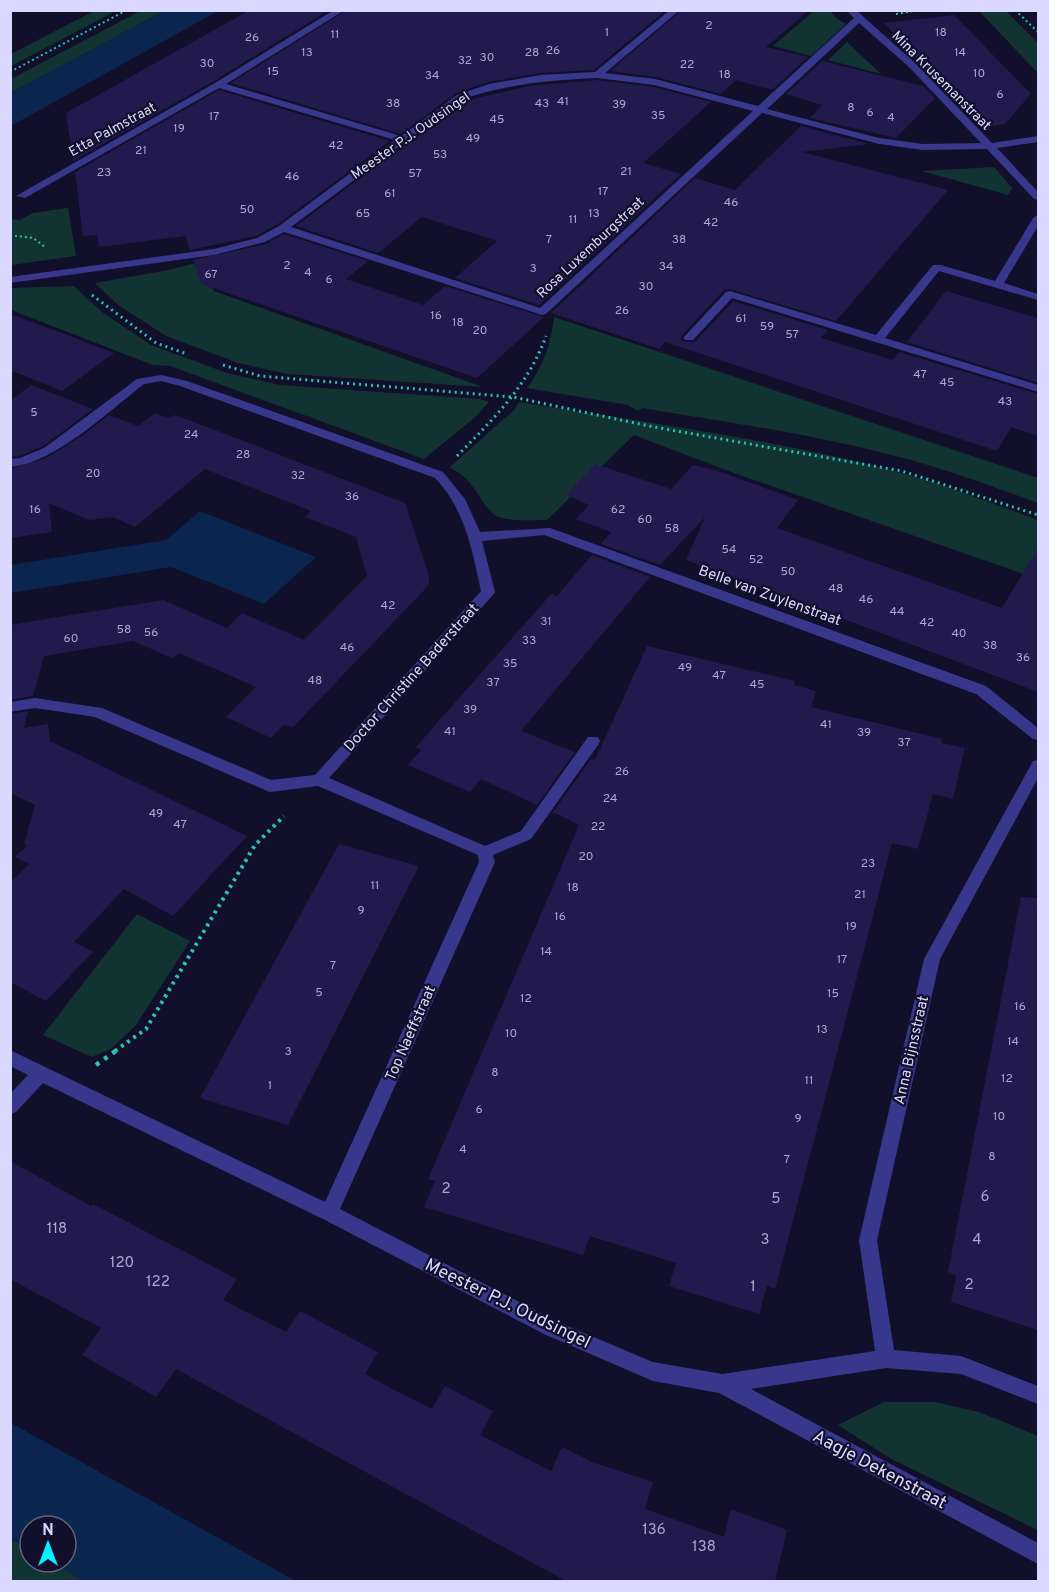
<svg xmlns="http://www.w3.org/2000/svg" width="1049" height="1592" font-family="Overpass,sans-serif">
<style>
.green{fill:#113432}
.water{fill:#0a254e}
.building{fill:#221a4c}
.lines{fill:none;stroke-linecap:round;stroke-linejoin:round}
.path-far3{stroke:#29c2b3;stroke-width:2;stroke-dasharray:2 3;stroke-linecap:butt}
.path-far2{stroke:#29c2b3;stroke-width:3;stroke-dasharray:2 4;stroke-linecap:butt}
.path-far1{stroke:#29c2b3;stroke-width:4;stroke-dasharray:3 4.5;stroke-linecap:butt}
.path{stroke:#29c2b3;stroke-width:4.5;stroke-dasharray:4 6;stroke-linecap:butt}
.street{fill:#37378b;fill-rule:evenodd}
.labels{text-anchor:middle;stroke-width:4.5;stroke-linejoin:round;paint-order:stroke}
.number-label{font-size:12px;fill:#ada8d2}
.far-street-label{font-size:14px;fill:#dbd8ff;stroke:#120f2a}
.street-label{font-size:15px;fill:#dbd8ff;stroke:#120f2a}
.near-number-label{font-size:15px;fill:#ada8d2}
.near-street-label{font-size:18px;fill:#dbd8ff;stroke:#120f2a}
</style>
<rect width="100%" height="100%" fill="#120f2a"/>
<!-- green -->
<g class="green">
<path d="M94 11H116L11 66V54Z"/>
<path d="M140 11H164L11 93V79Z"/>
<path d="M814 11H830L836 18 846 24 811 56 773 46Z"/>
<path d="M979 11H1006L1038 43V73Z"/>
<path d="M847 42 881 74 828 60Z"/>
<path d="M994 167 1012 188 1008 195 922 171Z"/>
<path d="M68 208 76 256 11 265V219L20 220 33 213Z"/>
<path d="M245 250 212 287 214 291 483 387 287 374 238 363 166 336 118 305 95 283 169 270Z"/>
<path d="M74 286 102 312 151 345 227 373 280 385 480 399 489 402 474 418 424 459 170 366 153 365 11 310V288Z"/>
<path d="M554 317 1038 478V503C991 486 944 468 895 456 812 434 726 422 642 408L638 411 628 405 527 388C543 367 551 344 554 317Z"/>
<path d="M519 402C642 422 766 438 887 469 939 482 988 502 1038 520V579L734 473 634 435 547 520C532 520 513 522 499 517 482 512 477 478 449 468L514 410Z"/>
<path d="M137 914 190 941 136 1025 112 1048 92 1057 43 1035Z"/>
<path d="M884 1402H934L979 1412 1038 1436V1530L893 1460 838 1425Z"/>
<path d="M10 1538 30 1549V1562H51L84 1581H11Z"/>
</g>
<!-- water -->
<g class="water">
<path d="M164 11H218L11 126V93Z"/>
<path d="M200 511 316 557 264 604 171 567 11 593V565L166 540Z"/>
<path d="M10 1423H11L296 1581H84L51 1562H66V1526H30V1549L11 1538Z"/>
</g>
<!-- building -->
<g class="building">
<path d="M250 10H329L214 81 73 161 66 113Z"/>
<path d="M347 10H666L594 70 540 73 488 82 456 93 401 134 231 83Z"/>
<path d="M682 10H809L766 47 808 57 772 90 736 80 721 94 656 77 610 71Z"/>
<path d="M954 15 1031 94 1005 124 983 127 974 120 884 23Z"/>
<path d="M822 61 923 86 935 98 896 138 810 118 822 105 786 94Z"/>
<path d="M597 80 654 87 711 102 643 163 681 174 539 305 455 278 497 241 422 217 378 253 296 226 464 101 530 86Z"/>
<path d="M219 90 390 141 278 224 256 236 190 250 185 236 99 247 97 235 83 236 75 172Z"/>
<path d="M801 126 869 144 802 152 948 190 836 321 729 289 724 290 681 336V340L685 342H695L733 301 828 330 821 338 893 360 899 352 1038 394V436L1011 427 997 451 665 342 659 349 551 313 695 178 735 190Z"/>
<path d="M284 234 368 261 346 279 423 305 445 286 544 317 477 378 201 284 193 260 266 244Z"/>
<path d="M946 291 1038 318V383L907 342Z"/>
<path d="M10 314 62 333 114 353 62 391 10 370Z"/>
<path d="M31 385 93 409 43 446 19 456 10 457V401Z"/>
<path d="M155 413 168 418 175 415 199 424 405 503 429 576V585L293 727 283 725 271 738 226 717 256 687 179 653 172 658 133 641 44 656 33 696 10 700V625L163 600 227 628 242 613 304 640 367 576 356 537 305 517 311 511 205 469 135 527 113 517 89 520 49 503 52 532 10 538V469L46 458 82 436 109 415 138 426Z"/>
<path d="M595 464 671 489 693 465 721 472 798 500 777 528 1002 608 1038 548V692L686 560 705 517 660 565 601 544 611 532 576 519 589 505 566 495Z"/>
<path d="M592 555 650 577 521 731 575 752 537 805 481 779 470 792 408 765 421 750 416 747 452 706 551 594 557 596Z"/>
<path d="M647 646 795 681 794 685 816 691 811 707 942 739 941 743 965 748 953 799 933 794 918 849 892 843 775 1289 767 1286 759 1314 669 1286 676 1263 590 1236 583 1255 424 1207 435 1181 428 1179 579 825 553 812 591 759 595 760Z"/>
<path d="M28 711 24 728 48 724 50 741 247 836 173 916 124 889 74 942 93 952 46 1001 10 982V883L29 864 15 857 27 846 24 844 35 805 10 793V714Z"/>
<path d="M339 844 419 866 288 1125 200 1098Z"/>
<path d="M1021 897 1038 898V1330L951 1302 956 1275 948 1272Z"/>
<path d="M10 1161 91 1206 93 1204 237 1279 223 1300 286 1332 300 1311 378 1352 365 1374 398 1392 432 1409 445 1386 493 1411 480 1435 551 1471 562 1447 592 1462 653 1482 645 1509 724 1537 731 1509 787 1530 775 1581H566L176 1369 156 1397 82 1355 101 1328 10 1279Z"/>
</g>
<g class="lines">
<!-- path-far3 -->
<g class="path-far3">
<path d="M1015 10 1038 32"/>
<path d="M896 14 919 10"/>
<path d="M10 72 127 10"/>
<path d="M10 235 33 238 45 247"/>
</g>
<!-- path-far2 -->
<g class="path-far2">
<path d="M92 295 156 343 187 354"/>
<path d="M223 365 260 376 513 397 654 427 902 471 1038 515"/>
<path d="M457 456C493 419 528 386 546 336"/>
</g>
<!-- path-far1 -->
<path class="path-far1" d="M115 1051 146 1029 255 845 284 816"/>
<!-- path -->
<path class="path" d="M96 1065 117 1050"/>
<!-- street -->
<g class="street">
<path d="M334 10H345L226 84 401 136 457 95 489 84 540 75 595 72 670 10H680L605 73 655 79 758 106 854 18 846 10H856L915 63 992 143 1038 136V142L997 148 1038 192V200L1034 199 987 149 923 150 879 144 762 113 546 314 542 315 284 232 265 242 214 255 10 283V277L214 249 257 238 279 226 395 140 219 88 25 198 16 196 215 83ZM859 23 909 67 981 143 923 144 879 138 767 109ZM597 78 654 85 753 111 540 308 291 227 463 99C507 84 551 80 597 78Z"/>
<path d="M1038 215V226L1004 283 1038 294V300L939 271 885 338 1038 385V392L732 298 693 340H685L683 338 726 292 730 291 876 335 933 265H941L995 281 1033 218Z"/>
<path d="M161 375 187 381 443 472 465 499 480 532 550 528 986 686 1038 728V740L1033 739 976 694 544 535 482 541 495 592 493 595 329 778 485 846 521 831 588 737H598L600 741 598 745 531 839 493 855 495 862 340 1209 558 1322 653 1362 722 1374 875 1351 859 1240 924 959 1033 761 1038 760V778L940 959 877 1240 894 1350 961 1356 1038 1386V1404L961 1374 886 1368 751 1389 1038 1543V1564L719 1393 653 1381 544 1334 323 1219 43 1083 16 1112 10 1114V1094L28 1075 10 1066V1050L325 1202 479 862 478 855 318 786 270 792 265 790 95 717 35 708 10 712V702L35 698 102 708 271 780 315 775 481 591C472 550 465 509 435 478L180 386 161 381 144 384C109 411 55 463 10 467V459L20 458 44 448 137 379Z"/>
</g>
</g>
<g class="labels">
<!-- number labels -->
<g class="number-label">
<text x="709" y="29">2</text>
<text x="607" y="36">1</text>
<text x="941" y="36">18</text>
<text x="335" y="38">11</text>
<text x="252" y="41">26</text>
<text x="553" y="54">26</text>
<text x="307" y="56">13</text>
<text x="532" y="56">28</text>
<text x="960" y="56">14</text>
<text x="487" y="61">30</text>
<text x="465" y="64">32</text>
<text x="207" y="67">30</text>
<text x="687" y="68">22</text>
<text x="273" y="75">15</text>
<text x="979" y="77">10</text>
<text x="725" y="78">18</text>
<text x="432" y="79">34</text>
<text x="1000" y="98">6</text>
<text x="563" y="105">41</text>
<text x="393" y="107">38</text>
<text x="542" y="107">43</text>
<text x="619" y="108">39</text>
<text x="851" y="111">8</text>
<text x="870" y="116">6</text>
<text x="658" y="119">35</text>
<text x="214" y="120">17</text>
<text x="891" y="121">4</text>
<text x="497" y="123">45</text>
<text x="179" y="132">19</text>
<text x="473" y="142">49</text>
<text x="336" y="149">42</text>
<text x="141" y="154">21</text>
<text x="440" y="158">53</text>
<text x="626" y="175">21</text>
<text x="104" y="176">23</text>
<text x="415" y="177">57</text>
<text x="292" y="180">46</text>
<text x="603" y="195">17</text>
<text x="390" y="197">61</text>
<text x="731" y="206">46</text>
<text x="247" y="213">50</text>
<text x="363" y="217">65</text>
<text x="594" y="217">13</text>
<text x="573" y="223">11</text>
<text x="711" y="226">42</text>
<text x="549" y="243">7</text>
<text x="679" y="243">38</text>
<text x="287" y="269">2</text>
<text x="666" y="270">34</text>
<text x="533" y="272">3</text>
<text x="308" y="276">4</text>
<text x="211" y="278">67</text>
<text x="329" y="283">6</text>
<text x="646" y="290">30</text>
<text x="622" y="314">26</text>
<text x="436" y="319">16</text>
<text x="741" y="322">61</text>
<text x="458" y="326">18</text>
<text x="767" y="330">59</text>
<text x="480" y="334">20</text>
<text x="792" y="338">57</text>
<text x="920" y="378">47</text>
<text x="947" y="386">45</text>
<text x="1005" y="405">43</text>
<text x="34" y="416">5</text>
<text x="191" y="438">24</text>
<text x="243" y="458">28</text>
<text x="93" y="477">20</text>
<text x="298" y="479">32</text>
<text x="352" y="500">36</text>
<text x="35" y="513">16</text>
<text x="618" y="513">62</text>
<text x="645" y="523">60</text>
<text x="672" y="532">58</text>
<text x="729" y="553">54</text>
<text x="756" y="563">52</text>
<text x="788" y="575">50</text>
<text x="836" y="592">48</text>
<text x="866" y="603">46</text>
<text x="388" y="609">42</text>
<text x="897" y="615">44</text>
<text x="546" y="625">31</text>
<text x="927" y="626">42</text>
<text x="124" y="633">58</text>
<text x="151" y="636">56</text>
<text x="959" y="637">40</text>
<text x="71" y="642">60</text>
<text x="529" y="644">33</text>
<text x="990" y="649">38</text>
<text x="347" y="651">46</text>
<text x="1023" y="661">36</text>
<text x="510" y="667">35</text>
<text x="685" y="671">49</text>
<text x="719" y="679">47</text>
<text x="315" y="684">48</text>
<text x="493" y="686">37</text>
<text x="757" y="688">45</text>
<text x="470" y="713">39</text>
<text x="826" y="728">41</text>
<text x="450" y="735">41</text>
<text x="864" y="736">39</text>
<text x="904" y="746">37</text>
<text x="622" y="775">26</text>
<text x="610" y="802">24</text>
<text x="156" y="817">49</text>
<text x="180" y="828">47</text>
<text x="598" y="830">22</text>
<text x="586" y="860">20</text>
<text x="868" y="867">23</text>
<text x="375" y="889">11</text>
<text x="573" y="891">18</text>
<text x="860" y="898">21</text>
<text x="361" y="914">9</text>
<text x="560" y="920">16</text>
<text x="851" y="930">19</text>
<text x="546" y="955">14</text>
<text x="842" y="963">17</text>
<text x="333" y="969">7</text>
<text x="319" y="996">5</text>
<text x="833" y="997">15</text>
<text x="526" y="1002">12</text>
<text x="1020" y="1010">16</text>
<text x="822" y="1033">13</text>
<text x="511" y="1037">10</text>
<text x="1013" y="1045">14</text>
<text x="288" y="1055">3</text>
<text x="495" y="1076">8</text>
<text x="1007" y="1082">12</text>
<text x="809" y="1084">11</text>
<text x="270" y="1089">1</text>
<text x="479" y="1113">6</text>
<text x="999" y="1120">10</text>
<text x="798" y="1122">9</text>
<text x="463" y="1153">4</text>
<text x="992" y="1160">8</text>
<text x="787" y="1163">7</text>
</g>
<!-- far-street labels -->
<g class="far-street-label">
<text transform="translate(942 80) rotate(45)" y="5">Mina Krusemanstraat</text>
<text transform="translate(112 129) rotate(-29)" y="5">Etta Palmstraat</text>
<text transform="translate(410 135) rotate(-35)" y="5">Meester P.J. Oudsingel</text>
<text transform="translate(590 247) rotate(-43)" y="5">Rosa Luxemburgstraat</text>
</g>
<!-- street labels -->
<g class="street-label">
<text transform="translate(770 595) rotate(20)" y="5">Belle van Zuylenstraat</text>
<text transform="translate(411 677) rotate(-48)" y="5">Doctor Christine Baderstraat</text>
<text transform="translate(410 1033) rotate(-66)" y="5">Top Naeffstraat</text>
<text transform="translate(911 1050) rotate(-77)" y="5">Anna Bijnsstraat</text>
</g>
<!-- near-number labels -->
<g class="near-number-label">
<text x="446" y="1193">2</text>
<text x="985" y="1201">6</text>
<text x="776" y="1203">5</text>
<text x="57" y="1233">118</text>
<text x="765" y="1244">3</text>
<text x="977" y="1244">4</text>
<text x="122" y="1267">120</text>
<text x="158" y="1286">122</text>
<text x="969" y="1289">2</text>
<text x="753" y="1291">1</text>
<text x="654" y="1534">136</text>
<text x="704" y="1551">138</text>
</g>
<!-- near-street labels -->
<g class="near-street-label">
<text transform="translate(508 1303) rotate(26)" y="6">Meester P.J. Oudsingel</text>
<text transform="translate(880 1469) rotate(28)" y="6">Aagje Dekenstraat</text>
</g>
</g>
<!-- border -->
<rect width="1049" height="1592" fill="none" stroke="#dbd8ff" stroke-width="24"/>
<!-- north arrow -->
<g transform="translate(48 1544)"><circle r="28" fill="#120f2a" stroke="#625f7f" stroke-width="1.5"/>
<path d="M0-4.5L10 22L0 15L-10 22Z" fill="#04efff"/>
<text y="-9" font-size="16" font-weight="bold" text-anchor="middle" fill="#dbd8ff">N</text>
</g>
</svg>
